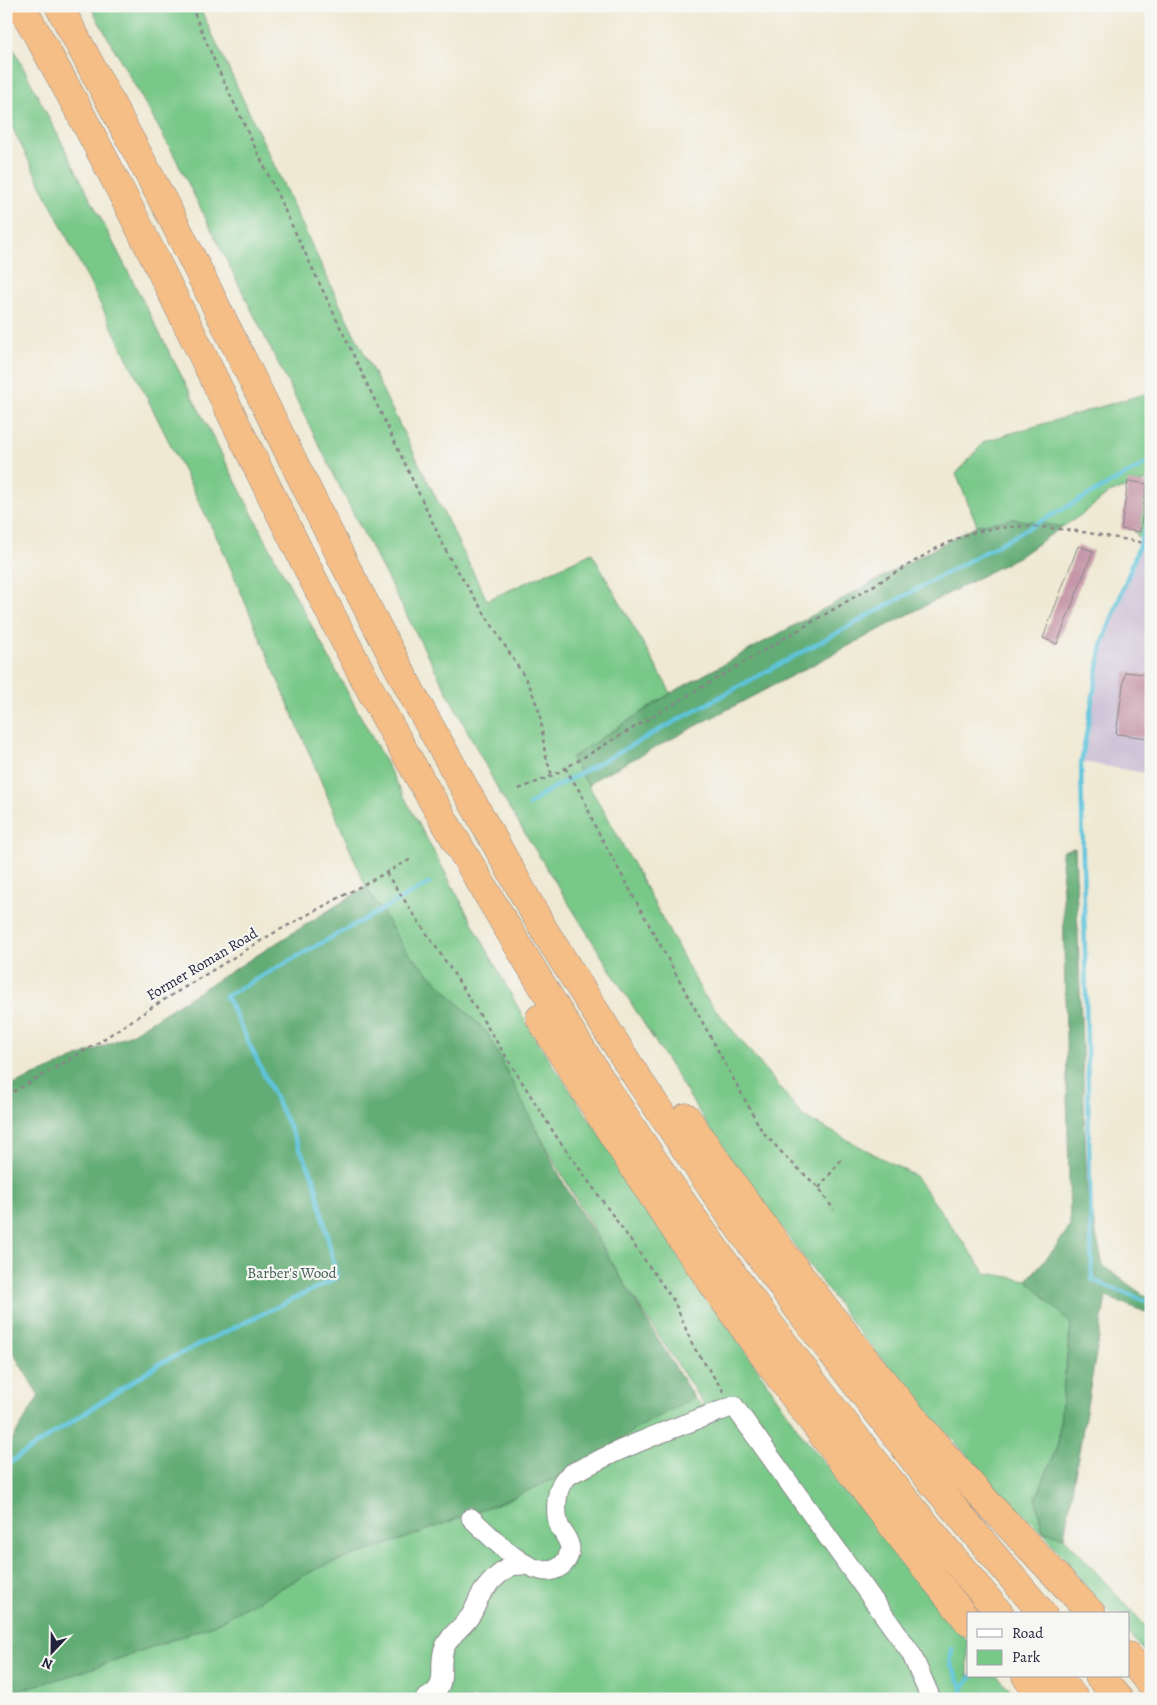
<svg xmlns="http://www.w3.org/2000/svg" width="1157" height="1705" font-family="Alegreya,serif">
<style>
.industrial{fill:#cbbfd5}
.green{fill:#78c888;stroke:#4d7562}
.forest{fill:#62ac74;stroke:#426758}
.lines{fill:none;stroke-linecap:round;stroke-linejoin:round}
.stream{stroke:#5ec4dc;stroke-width:4.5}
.building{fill:#c597a8}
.minor-casing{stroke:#888687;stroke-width:21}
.highway-casing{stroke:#888687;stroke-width:29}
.path{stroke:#888687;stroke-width:2.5;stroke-dasharray:4 4;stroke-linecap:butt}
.minor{stroke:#fff;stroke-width:19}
.highway{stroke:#f6be87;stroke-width:28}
.labels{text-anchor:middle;stroke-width:4.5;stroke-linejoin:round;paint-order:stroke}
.street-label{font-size:15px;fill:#22223b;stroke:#f6f6f2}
.park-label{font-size:15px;fill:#405c56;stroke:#f6f6f2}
</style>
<rect width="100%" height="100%" fill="#f6f6f2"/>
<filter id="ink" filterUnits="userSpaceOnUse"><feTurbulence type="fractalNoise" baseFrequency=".02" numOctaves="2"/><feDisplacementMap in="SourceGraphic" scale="10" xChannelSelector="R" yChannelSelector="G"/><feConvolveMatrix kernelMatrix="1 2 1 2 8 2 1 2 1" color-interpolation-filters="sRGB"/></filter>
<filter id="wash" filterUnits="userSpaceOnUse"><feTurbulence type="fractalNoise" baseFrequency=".0096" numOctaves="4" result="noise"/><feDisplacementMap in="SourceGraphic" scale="20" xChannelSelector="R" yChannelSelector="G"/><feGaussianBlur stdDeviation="1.12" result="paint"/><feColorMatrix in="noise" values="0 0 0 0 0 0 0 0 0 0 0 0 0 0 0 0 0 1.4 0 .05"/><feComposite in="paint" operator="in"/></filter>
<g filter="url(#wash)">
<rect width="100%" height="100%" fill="#efe9d3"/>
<!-- industrial -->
<path class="industrial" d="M1151 523V774L1082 762 1102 645Z"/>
<!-- green -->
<g class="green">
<path d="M90 6H199L342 309 487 600 592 553 671 693 571 758 606 814 703 994 803 1116 915 1176 986 1273 1027 1280 1071 1324 1064 1381 1058 1444 1036 1499 1043 1532 1064 1537 1151 1632V1658L1128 1633V1614H1111L1083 1583 1043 1532 998 1491 860 1334 716 1139 501 795 355 517 174 155Z"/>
<path d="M6 34 275 558 533 1035 802 1435 968 1642V1676H998L1018 1699H6V1694L82 1672 213 1625 320 1567 409 1537 509 1499 587 1464 635 1429 694 1398 708 1411 619 1275 521 1102 488 1034 405 949 366 887 222 548 6 115Z"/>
<path d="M1151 392V524L1143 543 1134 531 1148 480 1109 493 1084 513 1062 527 1013 519 977 525 956 474 985 441Z"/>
</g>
<!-- forest -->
<g class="forest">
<path d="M1013 519 1062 527 1020 556 597 778 589 786 571 758 671 693 977 525Z"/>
<path d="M1075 848 1087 1192 1103 1266 1145 1296 1151 1298V1314L1106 1297 1064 1537 1043 1532 1036 1499 1058 1444 1064 1381 1071 1324 1027 1280 1055 1248 1070 1226 1062 851Z"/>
<path d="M366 887 405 949 488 1034 565 1186 694 1398 635 1429 587 1464 509 1499 409 1537 320 1567 213 1625 82 1672 6 1694V1450L39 1396 6 1341V1088L131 1034Z"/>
</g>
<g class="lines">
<!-- stream -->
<g class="stream">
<path d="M1151 514 1102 645 1081 764 1092 1280 1151 1303"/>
<path d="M529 805 546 792 1151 461"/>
<path d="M6 1466 9 1463 159 1364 337 1278 314 1178 226 996 430 883"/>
<path d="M952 1649 950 1663 963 1688"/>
<path d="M958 1699 963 1688 972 1676"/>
</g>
</g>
<g id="blocks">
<!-- building -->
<g class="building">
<path d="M1128 481 1147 484 1140 532 1121 529Z"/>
<path d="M1078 546 1093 551 1057 644 1043 638Z"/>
<path d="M1125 672 1151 675V724L1149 738 1116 734Z"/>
</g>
</g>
</g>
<g filter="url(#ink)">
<use href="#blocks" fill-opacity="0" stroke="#888687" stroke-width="1"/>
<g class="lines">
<!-- minor casing -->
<g class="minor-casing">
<g id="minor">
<path d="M471 1518C490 1535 532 1583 558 1568 565 1564 569 1557 570 1549 570 1540 562 1533 559 1525 555 1513 556 1491 563 1481 569 1473 581 1469 589 1465 636 1441 685 1424 734 1406L911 1653 929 1694 928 1699"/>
<path d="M425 1699C451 1686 437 1670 444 1649 449 1636 460 1629 468 1619 473 1614 476 1605 479 1598 485 1587 500 1571 512 1566 515 1565 520 1565 524 1565"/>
</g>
</g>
<!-- highway casing -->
<g class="highway-casing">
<g id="highway">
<path d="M21 6C149 229 250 465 371 691 405 755 442 817 479 880 532 970 586 1059 644 1146 753 1310 873 1464 1000 1614"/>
<path d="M59 6 171 216 346 567 417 703 544 930 638 1079 732 1218 797 1307 921 1469 1043 1614"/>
<path d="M540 1018C582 1087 625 1156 670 1222 763 1360 864 1492 968 1621"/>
<path d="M686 1117C764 1230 846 1340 935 1444 985 1503 1040 1557 1092 1614"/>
<path d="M1128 1656 1151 1685"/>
<path d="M1026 1676 1045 1699"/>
<path d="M1055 1676 1075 1699"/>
<path d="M1099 1676 1119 1699"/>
</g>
</g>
<!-- path -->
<g class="path">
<path d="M191 6 218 69 449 557 529 684 540 714 545 754 552 776"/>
<path d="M565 768 582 795 595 826 762 1131 787 1158 819 1188 834 1210"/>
<path d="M519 789 552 776 937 548C951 542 965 534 980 531 1037 519 1095 535 1151 544"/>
<path d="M386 873 454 974 556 1136 674 1301 693 1346 724 1392"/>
<path d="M6 1096 93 1046 154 1006 272 934 413 858"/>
<path d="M819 1188 841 1160"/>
</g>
<!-- minor -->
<use href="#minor" class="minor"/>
<!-- highway -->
<use href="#highway" class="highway"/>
</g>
</g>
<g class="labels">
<!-- street labels -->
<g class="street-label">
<text transform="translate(202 964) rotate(-31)" y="5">Former Roman Road</text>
</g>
<!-- park labels -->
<g class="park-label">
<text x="292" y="1278">Barber's Wood</text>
</g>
</g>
<!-- margin -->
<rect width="1157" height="1705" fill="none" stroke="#f6f6f2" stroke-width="25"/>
<!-- legend -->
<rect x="967" y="1612" width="162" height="65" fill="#f6f6f2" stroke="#a1a1a9"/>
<rect x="977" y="1629" width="25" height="8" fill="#ffffff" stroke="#a1a1a9"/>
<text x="1012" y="1638" font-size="15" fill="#22223b">Road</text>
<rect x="977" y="1650" width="25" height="15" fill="#78c888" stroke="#a1a1a9"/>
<text x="1012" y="1662" font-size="15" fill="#22223b">Park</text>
<!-- north arrow -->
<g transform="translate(52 1652) rotate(202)" stroke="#f6f6f2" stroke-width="4" paint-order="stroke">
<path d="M0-4L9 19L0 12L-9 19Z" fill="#22223b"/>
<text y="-8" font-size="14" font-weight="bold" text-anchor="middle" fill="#22223b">N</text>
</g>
</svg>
